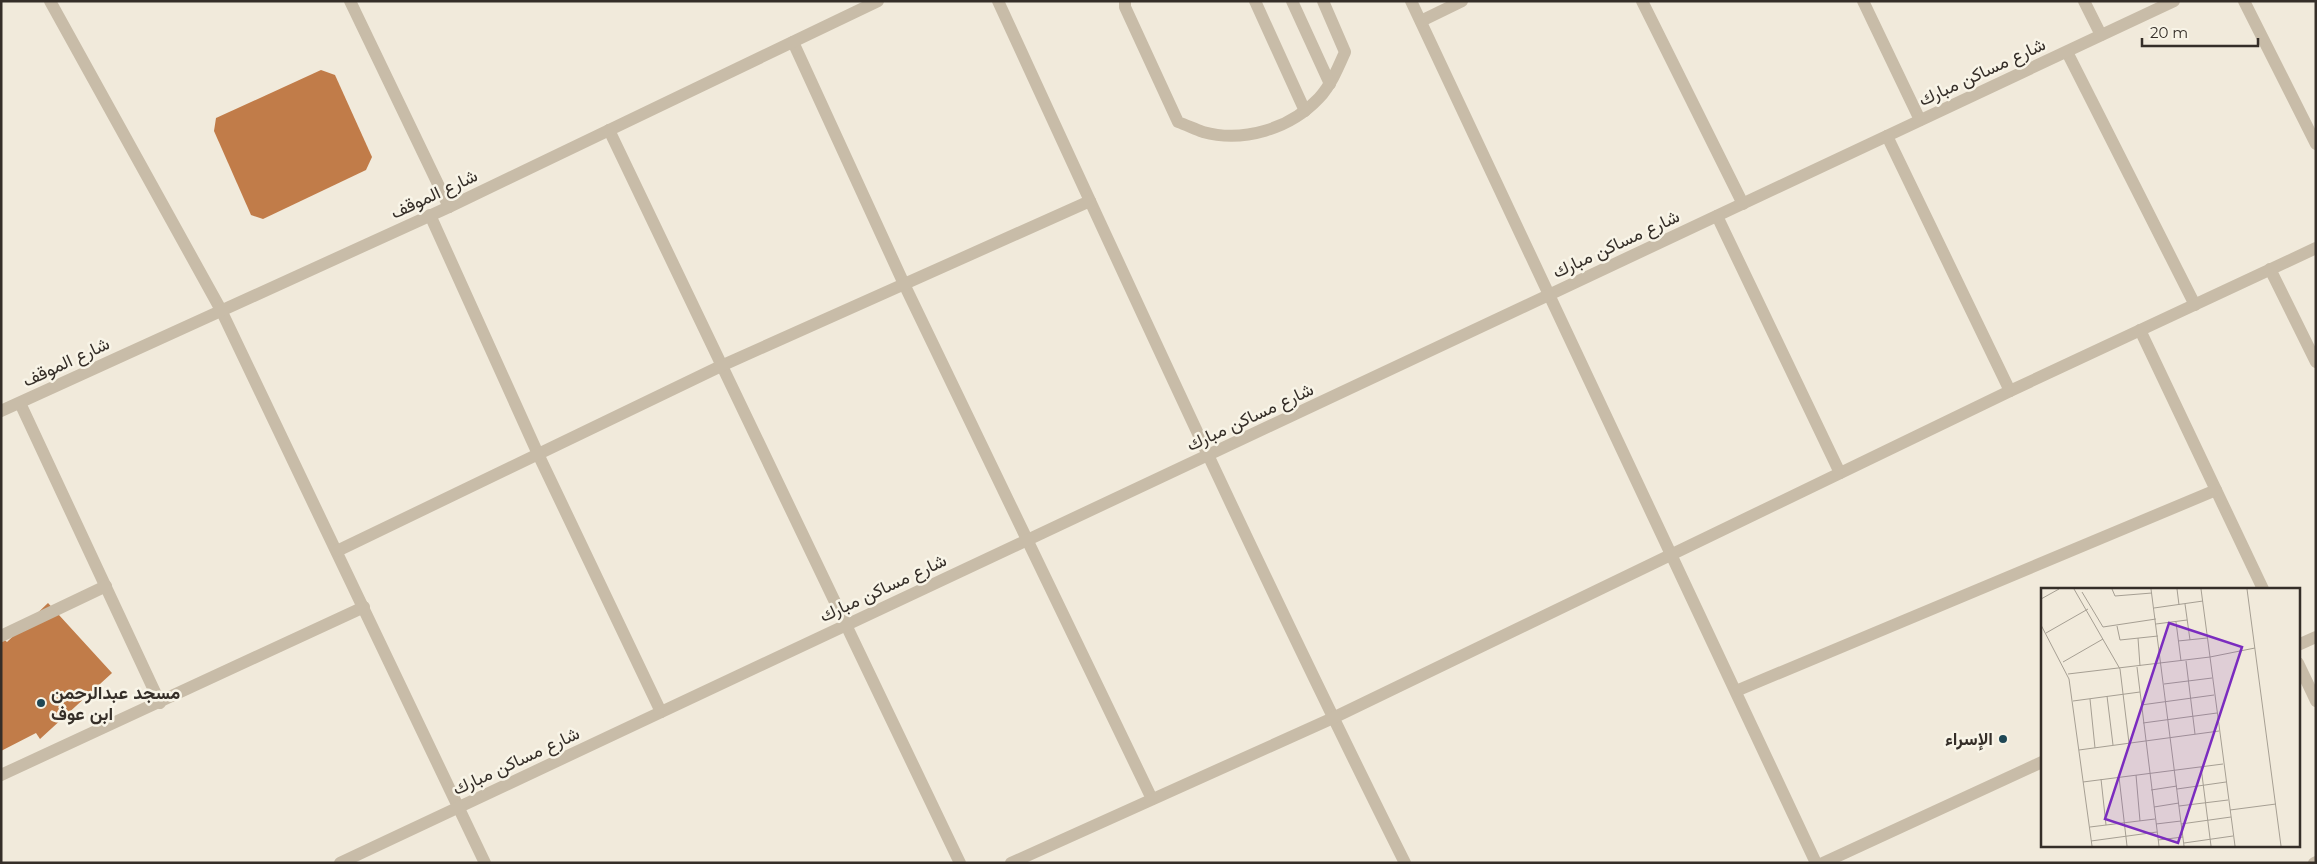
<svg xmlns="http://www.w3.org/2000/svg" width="2317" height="864" font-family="Montserrat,Vazirmatn,sans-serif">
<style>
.building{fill:#c17c49}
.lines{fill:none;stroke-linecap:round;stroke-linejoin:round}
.minor{stroke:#c8bca8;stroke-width:12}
.poi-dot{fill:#1f4755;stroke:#f8f4e7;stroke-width:2}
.labels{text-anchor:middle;stroke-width:5;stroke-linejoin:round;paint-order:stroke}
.street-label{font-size:18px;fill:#352e28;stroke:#f8f4e7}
.poi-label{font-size:18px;font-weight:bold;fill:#352e28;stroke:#f8f4e7;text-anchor:start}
.inset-road{fill:none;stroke:#a69f93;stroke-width:1}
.view{fill:#7b2cbf;fill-opacity:0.15;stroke:#7b2cbf;stroke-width:2.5}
.inset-edge{fill:none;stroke:#352e28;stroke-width:2.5}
</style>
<rect width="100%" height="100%" fill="#f1eadb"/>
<!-- building -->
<g class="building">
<path d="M321 70 335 75 372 157 366 170 263 219 251 215 214 131 216 118Z"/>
<path d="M48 603 112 673 40 739 36 733 1 751V637L7 642Z"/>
</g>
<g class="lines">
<!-- minor -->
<g class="minor">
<path d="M50 1 221 310 485 863"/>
<path d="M350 1 449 207"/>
<path d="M998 1C1131 290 1263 579 1405 863"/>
<path d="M1125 1V7L1178 122C1186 125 1195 129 1203 132 1243 143 1290 129 1319 98 1331 85 1338 68 1345 52L1323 1"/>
<path d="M1255 1 1305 111"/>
<path d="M1292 1 1330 84"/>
<path d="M1411 1 1816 863"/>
<path d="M1642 1 1743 204"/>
<path d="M1863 1 1920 120"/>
<path d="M2084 1 2101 35"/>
<path d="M2244 1 2316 144"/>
<path d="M1421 21 1462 1"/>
<path d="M793 42 904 284 1152 799"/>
<path d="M2067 52 2195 305"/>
<path d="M609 130 960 863"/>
<path d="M1887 136 2010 391"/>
<path d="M430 215 538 454 661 712"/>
<path d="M1717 216 1840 473"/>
<path d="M2270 269 2316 362"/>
<path d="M2140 330 2263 589"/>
<path d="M20 403 160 703"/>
<path d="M1 411 449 207 878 1"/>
<path d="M337 551 721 366 1090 201"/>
<path d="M1 636 106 586"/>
<path d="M2298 645 2316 637"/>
<path d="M2298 663 2316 701"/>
<path d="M1736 691 2216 490"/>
<path d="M1 775 364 607"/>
<path d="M340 863 2174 1"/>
<path d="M1011 863 1333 718 2010 391 2316 248"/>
<path d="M1823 863 2042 762"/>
<path d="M2314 863 2316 862"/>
</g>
</g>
<!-- markers -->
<g class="poi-dot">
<circle cx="41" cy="703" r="5"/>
<circle cx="2003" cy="739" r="5"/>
</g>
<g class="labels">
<!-- street labels -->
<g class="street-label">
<text transform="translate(1982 72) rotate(-25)" y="6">شارع مساكن مبارك</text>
<text transform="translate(434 194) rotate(-25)" y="6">شارع الموقف</text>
<text transform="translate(1616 244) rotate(-25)" y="6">شارع مساكن مبارك</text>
<text transform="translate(66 362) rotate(-25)" y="6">شارع الموقف</text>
<text transform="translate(1250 417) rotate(-25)" y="6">شارع مساكن مبارك</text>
<text transform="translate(883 588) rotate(-25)" y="6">شارع مساكن مبارك</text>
<text transform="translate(516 761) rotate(-25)" y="6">شارع مساكن مبارك</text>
</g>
<!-- poi labels -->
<g class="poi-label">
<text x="51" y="699">مسجد عبدالرحمن<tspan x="51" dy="21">ابن عوف</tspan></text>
<text x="1993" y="745" text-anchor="end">الإسراء</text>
</g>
</g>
<!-- overview -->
<g transform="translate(2041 588)">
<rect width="259" height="259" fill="#f1eadb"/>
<path class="inset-road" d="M33 1 79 81 88 155M71 1 74 8 111 5M110 1 143 258M136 1 138 17M160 1 194 258M206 1 240 258M41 4 62 39 115 31M0 11 18 1M144 16 149 52M113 20 162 13M135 34 140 73M115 36 146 32M0 37 28 91 51 258M76 38 79 52 117 48M5 45 47 21M97 50 99 78M137 53 166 50M145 73 154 146M22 74 62 51M96 79 118 258M27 86 169 69 214 60M123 96 171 90M66 108 72 157M49 111 54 160M32 113 99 104M100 117 173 107M102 135 176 125M38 162 178 143M160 179 170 258M95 187 99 233M78 189 86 258M60 191 65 237M42 194 182 176M136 201 185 194M110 202 136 198M138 218 187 212M113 219 138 215M189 222 235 216M115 236 140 233M140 236 190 229M49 239 114 231M117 252 142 249M50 253 116 244M143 255 192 248"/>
<path class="view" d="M128 35 201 59 137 255 64 231Z"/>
<rect width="259" height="259" class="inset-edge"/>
</g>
<!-- border -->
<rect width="2317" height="864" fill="none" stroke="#352e28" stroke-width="5"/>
<!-- scale -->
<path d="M2142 38v8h116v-8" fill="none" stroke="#352e28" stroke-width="2.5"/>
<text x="2150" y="38" font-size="15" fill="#352e28" stroke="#f8f4e7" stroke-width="4" paint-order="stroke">20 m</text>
</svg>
